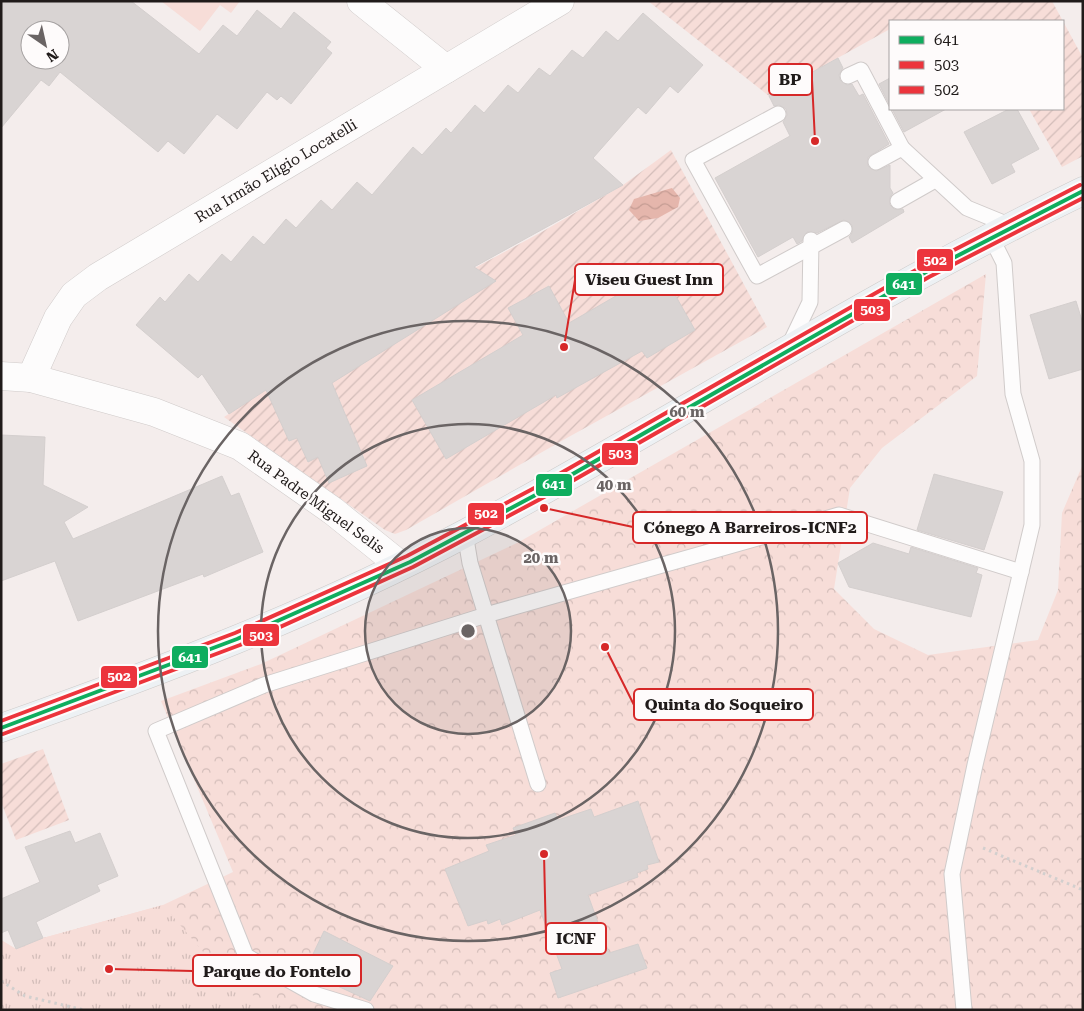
<svg xmlns="http://www.w3.org/2000/svg" width="1084" height="1011" font-family="'Roboto Serif',serif">
<style>
.grass{fill:#f7ddd8}
.forest{fill:url(#forest-crowns)}
.park{fill:url(#park-tufts)}
.garden{fill:url(#garden-furrows)}
.water{fill:url(#water-waves)}
.building{fill:#d9d4d3;stroke:#d4cfce;fill-rule:evenodd}
.lines{fill:none;stroke-linecap:round;stroke-linejoin:round}
.lane-casing{stroke:#d0cbca;stroke-width:17}
.street-casing{stroke:#d0cbca;stroke-width:29}
.primary-casing{stroke:#cecbca;stroke-width:29}
.path{stroke:#d2cfce;stroke-width:3;stroke-dasharray:2.5 4;stroke-linecap:butt}
.lane{stroke:#fdfcfc;stroke-width:15}
.street{stroke:#fdfcfc;stroke-width:28}
.primary{stroke:#edf1f4;stroke-width:28}
.bus-1-casing{stroke:#fefbfb;stroke-width:8}
.bus-2-casing{stroke:#fefbfb;stroke-width:8}
.bus-3-casing{stroke:#fefbfb;stroke-width:8}
.bus-1{stroke:#0fad5e;stroke-width:4}
.bus-2{stroke:#ec343c;stroke-width:4}
.bus-3{stroke:#ec343c;stroke-width:4}
.ring{fill:none;stroke:#6a6464;stroke-width:2.5}
.labels{text-anchor:middle;stroke-width:5;stroke-linejoin:round;paint-order:stroke}
.street-label{font-size:15px;fill:#201b1a;stroke:#fefbfb}
.centre{fill:#6a6464;stroke:#fefbfb;stroke-width:2.5}
.ring-label{font-size:15px;text-anchor:middle;font-weight:bold;fill:#6a6464;stroke:#fefbfb;stroke-width:5;stroke-linejoin:round;paint-order:stroke}
.leader{fill:none;stroke:#d62828;stroke-width:2}
.callout-dot{fill:#d62828;stroke:#fefbfb;stroke-width:2}
.callout{fill:#fefbfb;stroke:#d62828;stroke-width:2}
.callout-label{font-size:16px;text-anchor:middle;font-weight:bold;fill:#201b1a}
.line-badge{stroke:#fefbfb;stroke-width:2}
.badge-label{font-size:14px;text-anchor:middle;font-weight:bold;fill:#fff}
</style>
<defs>
<pattern id="forest-crowns" width="20" height="18" patternUnits="userSpaceOnUse" patternTransform="scale(1.25)"><rect width="20" height="18" fill="#f7ddd8"/><path d="M2 6a3 3 0 1 1 6 0M12 15a3 3 0 1 1 6 0" fill="none" stroke="#d3bdb9"/></pattern>
<pattern id="park-tufts" width="24" height="20" patternUnits="userSpaceOnUse" patternTransform="scale(1.25)"><rect width="24" height="20" fill="#f7ddd8"/><path d="M3 7l-1-3M5 7V3M7 7l1-3M15 17l-1-3M17 17v-4M19 17l1-3" fill="none" stroke="#d3bdb9"/></pattern>
<pattern id="garden-furrows" width="10" height="10" patternUnits="userSpaceOnUse" patternTransform="scale(1.25)"><rect width="10" height="10" fill="#f7ddd8"/><path d="M-1 1l2-2M0 10L10 0M9 11l2-2" fill="none" stroke="#d3bdb9"/></pattern>
<pattern id="water-waves" width="16" height="10" patternUnits="userSpaceOnUse" patternTransform="scale(1.25)"><rect width="16" height="10" fill="#e5b6ac"/><path d="M0 5q4-4 8 0t8 0" fill="none" stroke="#c49c93"/></pattern>
</defs>
<rect width="100%" height="100%" fill="#f4edec"/>
<!-- grass -->
<path class="grass" d="M161 1H240L231 13 220 5 200 31Z"/>
<!-- forest -->
<path class="forest" d="M986 274 977 376 882 448 850 488 834 589 874 629 928 655 1038 640 1058 590 1062 513 1083 464V1010H1V940L16 949 43 938 163 905 233 872 161 701 261 664 519 542Z"/>
<!-- park -->
<path class="park" d="M163 905 234 988 291 1010H1V940L16 949 43 938Z"/>
<!-- garden -->
<g class="garden">
<path d="M648 1H1052L1083 58V156L1062 167 1029 109H1063V21H890V29L769 96Z"/>
<path d="M671 150 767 327 565 439 406 530 395 534 385 530 224 417 281 380 426 294 540 233 623 185Z"/>
<path d="M43 749 69 820 16 840 1 802V764Z"/>
</g>
<!-- water -->
<path class="water" d="M672 188 680 198 678 207 658 218 639 221 629 210 634 199Z"/>
<!-- building -->
<g class="building">
<path d="M1 1H131L199 54 223 25 237 36 257 10 281 29 294 12 331 42 326 48 332 53 291 104 281 96 277 100 267 92 237 129 217 114 184 154 168 141 158 152 60 72 49 86 41 80 1 128ZM30 30H60V60H30Z"/>
<path d="M643 13 703 65 678 93 670 86 646 114 638 107 593 158 623 185 474 267 496 281 332 383 367 466 329 483 318 457 308 462 297 438 289 441 266 390 229 414 202 374 198 378 136 325 160 297 165 302 189 274 198 282 222 254 231 262 253 236 264 245 286 219 296 228 321 200 332 210 357 182 372 195 413 147 422 155 446 128 451 133 475 105 484 113 508 85 518 93 539 68 550 76 572 50 583 58 606 31 618 41Z"/>
<path d="M838 58 843 68 839 75 840 80 847 85 852 84 859 96 863 94 889 144 868 157V166L876 171 890 165V188L893 193 890 197V205L894 209H903L904 212 852 243 849 237 852 233V225L844 220 817 233 807 232 802 241 797 244 793 237 758 257 715 178 790 136 783 122 787 115 786 109 779 105 774 106 769 96Z"/>
<path d="M890 78V106L879 84Z"/>
<path d="M892 109H946L904 132Z"/>
<path d="M1009 109H1017L1039 149 1011 164 1015 172 992 184 964 132Z"/>
<path d="M661 270 695 330 647 358 642 351 557 398 556 395 446 459 412 400 523 335 508 308 549 286 569 323Z"/>
<path d="M1076 301 1083 324V369L1049 379 1030 315Z"/>
<path d="M1 435 45 437 43 485 88 507 64 522 73 539 222 476 231 496 239 493 263 552 204 577 203 574 78 621 55 561 1 581Z"/>
<path d="M934 474 1003 492 984 550 917 530Z"/>
<path d="M873 543 909 554 911 547 978 568 976 573 982 575 971 617 849 587 838 563Z"/>
<path d="M638 801 659 862 647 865 648 869 637 873 638 877 588 895 609 953 638 944 647 968 558 998 550 973 562 969 540 910 502 925 500 919 488 924 487 920 468 926 445 869 489 851 486 845 516 835 513 828 555 813 558 820 591 809 594 817Z"/>
<path d="M70 831 75 843 100 833 118 876 97 885 100 891 36 922 43 938 16 949 8 930 1 933V899L40 882 25 847Z"/>
<path d="M324 931 393 966 370 1001 305 971Z"/>
</g>
<g class="lines">
<!-- lane casing -->
<g class="lane-casing">
<g id="lane">
<path d="M848 76 861 70 902 148"/>
<path d="M778 114 693 160 757 276 844 229"/>
<path d="M876 162 902 148 967 208 1011 226"/>
<path d="M898 201 935 180"/>
<path d="M789 346 810 302 811 240"/>
<path d="M465 533 470 563 486 615 839 515 1021 572"/>
<path d="M366 1010 314 994 246 956 156 731 264 685 486 615 538 784"/>
<path d="M964 1010 952 874 975 765 1032 525V461L1013 394 1004 263 991 237"/>
</g>
</g>
<!-- street casing -->
<g class="street-casing">
<g id="street">
<path d="M361 1 446 69"/>
<path d="M1 376 31 378 154 412 240 446 333 511 400 565"/>
<path d="M31 378 58 318 74 295 98 277 560 1"/>
</g>
</g>
<!-- primary casing -->
<g class="primary-casing">
<path id="primary" d="M1 728C160 672 317 612 466 533 673 422 871 293 1083 191"/>
</g>
<!-- path -->
<g class="path">
<path d="M983 848 1083 890"/>
<path d="M1 981 25 996 84 1010"/>
</g>
<!-- lane -->
<use href="#lane" class="lane"/>
<!-- street -->
<use href="#street" class="street"/>
<!-- primary -->
<use href="#primary" class="primary"/>
<!-- bus-1 casing -->
<g class="bus-1-casing">
<path id="bus-1" d="M1 728 237 639 410 562 543 491 926 272 1083 191"/>
</g>
<!-- bus-2 casing -->
<g class="bus-2-casing">
<path id="bus-2" d="M3 734 240 645 413 567 546 496 929 277 1083 198"/>
</g>
<!-- bus-3 casing -->
<g class="bus-3-casing">
<path id="bus-3" d="M1 721 235 633 407 556 540 485 923 266 1080 185"/>
</g>
<!-- bus-1 -->
<use href="#bus-1" class="bus-1"/>
<!-- bus-2 -->
<use href="#bus-2" class="bus-2"/>
<!-- bus-3 -->
<use href="#bus-3" class="bus-3"/>
</g>
<!-- distance rings -->
<circle cx="468" cy="631" r="103" fill="#6a6464" fill-opacity=".12"/>
<g class="ring">
<circle cx="468" cy="631" r="103"/>
<circle cx="468" cy="631" r="207"/>
<circle cx="468" cy="631" r="310"/>
</g>
<g class="labels">
<!-- street labels -->
<g class="street-label">
<text transform="translate(276 171) rotate(-31)" y="5">Rua Irmão Elígio Locatelli</text>
<text transform="translate(316 502) rotate(36)" y="5">Rua Padre Miguel Selis</text>
</g>
</g>
<circle cx="468" cy="631" r="8" class="centre"/>
<g class="ring-label">
<text x="687" y="417">60 m</text>
<text x="614" y="490">40 m</text>
<text x="541" y="563">20 m</text>
</g>
<!-- callouts -->
<path class="leader" d="M815 141L812 80M564 347L575 280M544 508L633 527M605 647L634 705M544 854L546 939M109 969L193 971"/>
<g class="callout-dot">
<circle cx="815" cy="141" r="5"/>
<circle cx="564" cy="347" r="5"/>
<circle cx="544" cy="508" r="5"/>
<circle cx="605" cy="647" r="5"/>
<circle cx="544" cy="854" r="5"/>
<circle cx="109" cy="969" r="5"/>
</g>
<g class="callout">
<rect x="769" y="64" width="43" height="31" rx="5"/>
<rect x="575" y="264" width="148" height="31" rx="5"/>
<rect x="633" y="512" width="234" height="31" rx="5"/>
<rect x="634" y="689" width="179" height="31" rx="5"/>
<rect x="546" y="923" width="60" height="31" rx="5"/>
<rect x="193" y="955" width="168" height="31" rx="5"/>
</g>
<g class="callout-label">
<text x="790" y="85">BP</text>
<text x="649" y="285">Viseu Guest Inn</text>
<text x="750" y="533">Cónego A Barreiros-ICNF2</text>
<text x="724" y="710">Quinta do Soqueiro</text>
<text x="576" y="944">ICNF</text>
<text x="277" y="977">Parque do Fontelo</text>
</g>
<g class="line-badge">
<rect x="916" y="248" width="38" height="24" rx="5" fill="#ec343c"/>
<rect x="885" y="272" width="38" height="24" rx="5" fill="#0fad5e"/>
<rect x="853" y="298" width="38" height="24" rx="5" fill="#ec343c"/>
<rect x="601" y="442" width="38" height="24" rx="5" fill="#ec343c"/>
<rect x="535" y="473" width="38" height="24" rx="5" fill="#0fad5e"/>
<rect x="467" y="502" width="38" height="24" rx="5" fill="#ec343c"/>
<rect x="242" y="623" width="38" height="24" rx="5" fill="#ec343c"/>
<rect x="171" y="645" width="38" height="24" rx="5" fill="#0fad5e"/>
<rect x="100" y="665" width="38" height="24" rx="5" fill="#ec343c"/>
</g>
<g class="badge-label">
<text x="935" y="265">502</text>
<text x="904" y="289">641</text>
<text x="872" y="314">503</text>
<text x="620" y="458">503</text>
<text x="554" y="489">641</text>
<text x="486" y="518">502</text>
<text x="261" y="640">503</text>
<text x="190" y="662">641</text>
<text x="119" y="681">502</text>
</g>
<!-- border -->
<rect width="1084" height="1011" fill="none" stroke="#201b1a" stroke-width="5"/>
<!-- legend -->
<rect x="889" y="20" width="175" height="90" fill="#fefbfb" stroke="#a5a1a1"/>
<rect x="899" y="36" width="25" height="8" fill="#0fad5e" stroke="#a5a1a1"/>
<text x="934" y="45" font-size="15" fill="#201b1a">641</text>
<rect x="899" y="61" width="25" height="8" fill="#ec343c" stroke="#a5a1a1"/>
<text x="934" y="70" font-size="15" fill="#201b1a">503</text>
<rect x="899" y="86" width="25" height="8" fill="#ec343c" stroke="#a5a1a1"/>
<text x="934" y="95" font-size="15" fill="#201b1a">502</text>
<!-- north arrow -->
<g transform="translate(45 45) rotate(146)"><circle r="24" fill="#fefbfb" stroke="#a5a1a1"/>
<path d="M0-4L9 19L0 12L-9 19Z" fill="#6a6464"/>
<text y="-8" font-size="14" font-weight="bold" text-anchor="middle" fill="#201b1a">N</text>
</g>
</svg>
